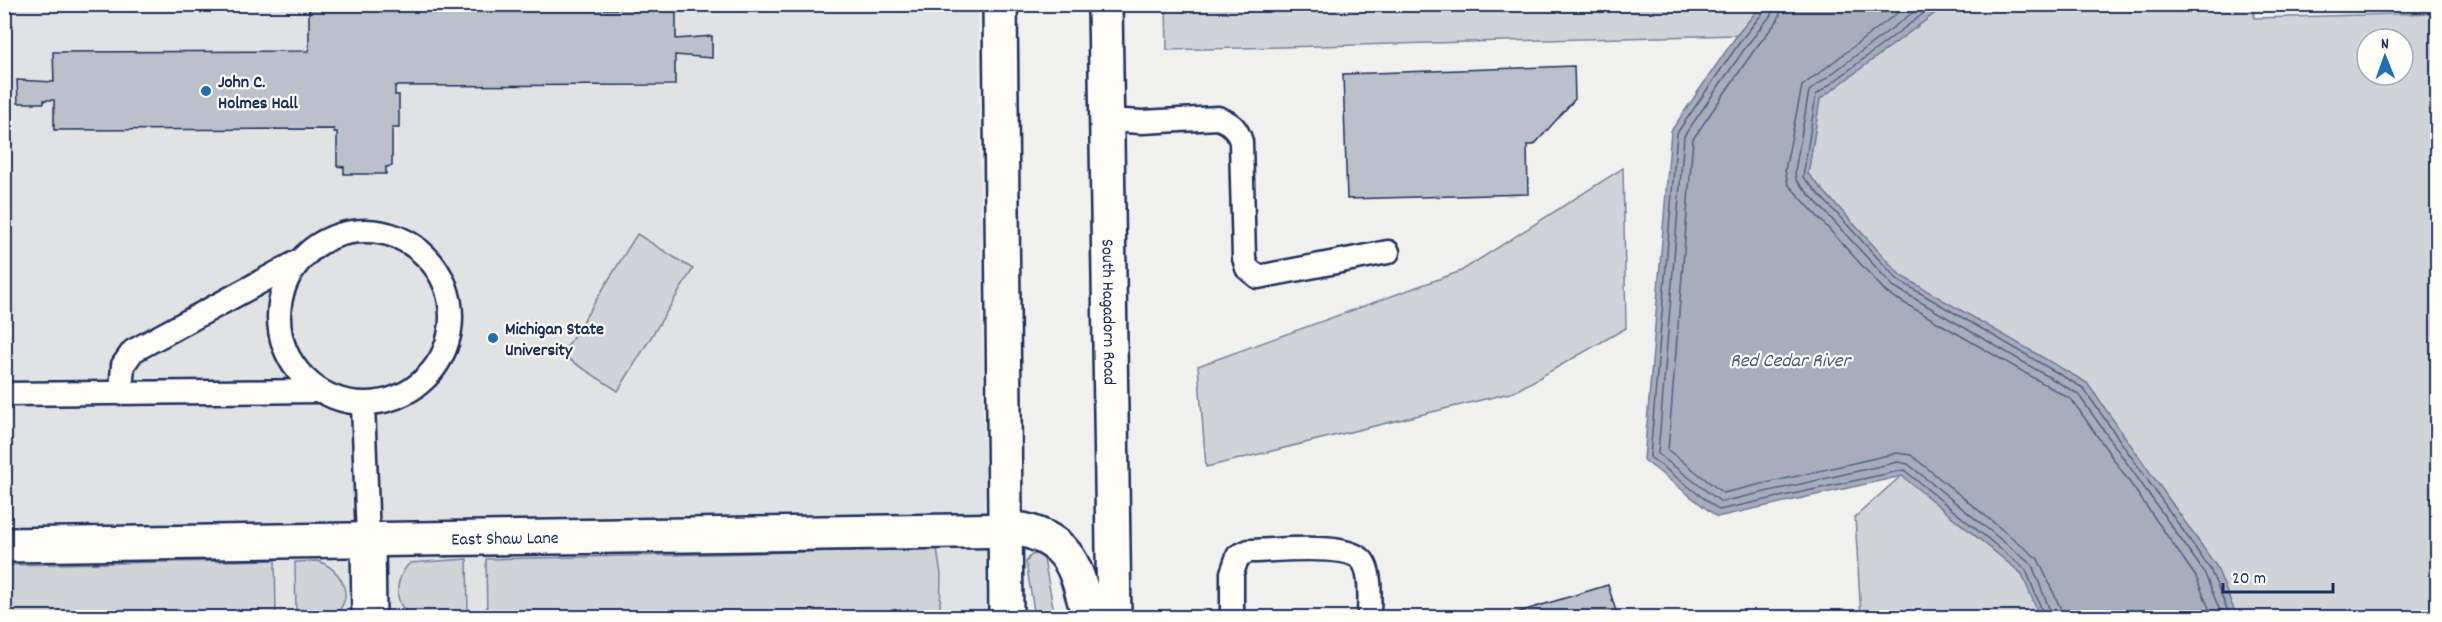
<svg xmlns="http://www.w3.org/2000/svg" width="2442" height="622" font-family="Dekko,sans-serif">
<style>
.built{fill:#e0e2e3}
.green{fill:#d0d3d8;stroke:#76819b;stroke-width:1.5;fill-rule:evenodd}
.water{fill:#a7adbd;stroke:#6f7b97;stroke-width:1.5}
.lines{fill:none;stroke-linecap:round;stroke-linejoin:round}
.shore{stroke:#536184;stroke-width:1.5}
.building{fill:#bbc0ca;stroke:#1b2f5e;stroke-width:1.5}
.service-casing{stroke:#1b2f5e;stroke-width:27}
.minor-casing{stroke:#1b2f5e;stroke-width:38}
.tertiary-casing{stroke:#1b2f5e;stroke-width:38}
.service{stroke:#fdfcf7;stroke-width:22}
.minor{stroke:#fdfcf7;stroke-width:33}
.tertiary{stroke:#fdfcf7;stroke-width:33}
.poi-dot{fill:#1f6fb2;stroke:#fdfcf7;stroke-width:2}
.labels{text-anchor:middle;stroke-width:4.5;stroke-linejoin:round;paint-order:stroke}
.poi-label{font-size:18px;font-weight:bold;fill:#1b2f5e;stroke:#fdfcf7;text-anchor:start}
.street-label{font-size:18px;fill:#1b2f5e;stroke:#fdfcf7}
.water-label{font-size:20px;font-style:italic;fill:#4c5b7f;stroke:#fdfcf7}
</style>
<rect width="100%" height="100%" fill="#f0f0ee"/>
<filter id="ink" filterUnits="userSpaceOnUse"><feTurbulence type="fractalNoise" baseFrequency=".0167" numOctaves="2"/><feDisplacementMap in="SourceGraphic" scale="12" xChannelSelector="R" yChannelSelector="G"/><feConvolveMatrix kernelMatrix="1 2 1 2 8 2 1 2 1" color-interpolation-filters="sRGB"/></filter>
<g filter="url(#ink)">
<!-- built -->
<path class="built" d="M4 5H978L986 617H5Z"/>
<!-- green -->
<g class="green">
<path d="M2253 4 2254 18 2437 13V617H2237L2216 566 2087 383 1901 276 1808 174 1820 99 1946 5ZM2367 39H2403V75H2367Z"/>
<path d="M1166 5H1762L1737 35 1167 50Z"/>
<path d="M1623 168 1626 328 1514 392 1206 467 1198 366 1461 271Z"/>
<path d="M637 234 693 269 618 391 562 355Z"/>
<path d="M1902 475 2022 574 2040 617H1861L1855 517Z"/>
<path d="M937 549 941 575 940 611 487 617 486 559Z"/>
<path d="M1040 553 1044 559 1055 617H1035L1026 562 1031 555Z"/>
<path d="M467 559 468 617C453 618 436 620 421 618 391 613 393 579 410 563Z"/>
<path d="M275 560 276 617H5V565Z"/>
<path d="M317 561C343 568 358 602 330 617H296L295 562Z"/>
</g>
<!-- water -->
<path class="water" d="M1762 5H1946L1820 99 1808 174 1901 276 2087 383 2216 566 2237 617H2040L2022 574 1902 476 1717 517 1644 460 1671 131 1737 35Z"/>
<g class="lines">
<!-- shore -->
<g class="shore">
<path d="M1766 4 1765 10 1742 39 1677 133 1650 457 1719 510 1904 470 2026 570 2045 618"/>
<path d="M1774 4 1771 15 1748 44 1684 136 1658 454 1721 502 1898 462 1908 464 2032 565 2053 618"/>
<path d="M1783 4 1778 20 1755 49 1693 139 1668 450 1723 493 1897 453 1911 455 2038 559 2060 607 2062 618"/>
<path d="M1909 4 1802 86 1785 170 1788 184 1887 293 2072 400 2196 577 2213 618"/>
<path d="M1924 4 1809 91 1795 171 1796 180 1893 286 2078 394 2204 572 2223 618"/>
<path d="M1936 4 1816 95 1803 177 1898 280 2083 388 2210 569 2231 618"/>
</g>
</g>
<!-- building -->
<g class="building">
<path d="M349 4H394V9H676V39L712 36V58L675 55V85L395 86V95H399V128H392V166L386 167V174H344V167L337 166V132H334V129L54 130V100H44V103H18L17 80 54 82 53 52 309 51V9H349Z"/>
<path d="M1574 66 1575 99 1534 145H1527L1528 194 1347 199 1343 74Z"/>
<path d="M1608 585 1618 618H1501L1532 608Z"/>
</g>
<g class="lines">
<!-- service casing -->
<g class="service-casing">
<g id="service">
<path d="M1106 120 1142 122 1218 118C1231 123 1237 128 1241 142L1244 258 1247 268 1258 277 1388 252"/>
<circle cx="365" cy="317" r="86"/>
<path d="M121 392 123 365 133 351 297 262"/>
<path d="M4 394 319 391"/>
<path d="M363 404 368 539"/>
<path d="M1232 618V573L1238 556 1249 551C1273 551 1352 541 1364 563 1372 577 1369 601 1369 618"/>
</g>
</g>
<!-- minor casing -->
<g class="minor-casing">
<path id="minor" d="M368 539 369 618"/>
</g>
<!-- tertiary casing -->
<g class="tertiary-casing">
<g id="tertiary">
<path d="M1000 4 1006 618"/>
<path id="s1" d="M1105 4 1114 618"/>
<path id="s2" d="M4 545 1023 530C1074 542 1077 574 1089 618"/>
</g>
</g>
<!-- service -->
<use href="#service" class="service"/>
<!-- minor -->
<use href="#minor" class="minor"/>
<!-- tertiary -->
<use href="#tertiary" class="tertiary"/>
</g>
</g>
<!-- markers -->
<g class="poi-dot">
<circle cx="206" cy="91" r="6"/>
<circle cx="493" cy="338" r="6"/>
</g>
<g class="labels">
<!-- poi labels -->
<g class="poi-label">
<text x="218" y="87">John C.<tspan x="218" dy="21">Holmes Hall</tspan></text>
<text x="505" y="334">Michigan State<tspan x="505" dy="21">University</tspan></text>
</g>
<!-- street labels -->
<g class="street-label">
<text dy="6" stroke="none"><textPath href="#s1" startOffset="308">South Hagadorn Road</textPath></text>
<text dy="6" stroke="none"><textPath href="#s2" startOffset="501">East Shaw Lane</textPath></text>
</g>
<!-- water labels -->
<g class="water-label">
<text x="1790" y="366">Red Cedar River</text>
</g>
</g>
<!-- margin -->
<rect width="2442" height="622" fill="none" stroke="#fdfcf7" stroke-width="24"/>
<rect x="12" y="12" width="2418" height="598" fill="none" stroke="#1b2f5e" stroke-width="2" filter="url(#ink)"/>
<!-- north arrow -->
<g transform="translate(2385 57) rotate(359)"><circle r="28" fill="#fdfcf7" stroke="#a3aaba" stroke-width="1.5"/>
<path d="M0-4.5L10 22L0 15L-10 22Z" fill="#1f6fb2"/>
<text y="-9" font-size="16" font-weight="bold" text-anchor="middle" fill="#1b2f5e">N</text>
</g>
<!-- scale -->
<path d="M2223 583v9h110v-9" fill="none" stroke="#1b2f5e" stroke-width="3"/>
<text x="2232" y="583" font-size="18" fill="#1b2f5e" stroke="#fdfcf7" stroke-width="4.5" paint-order="stroke">20 m</text>
</svg>
